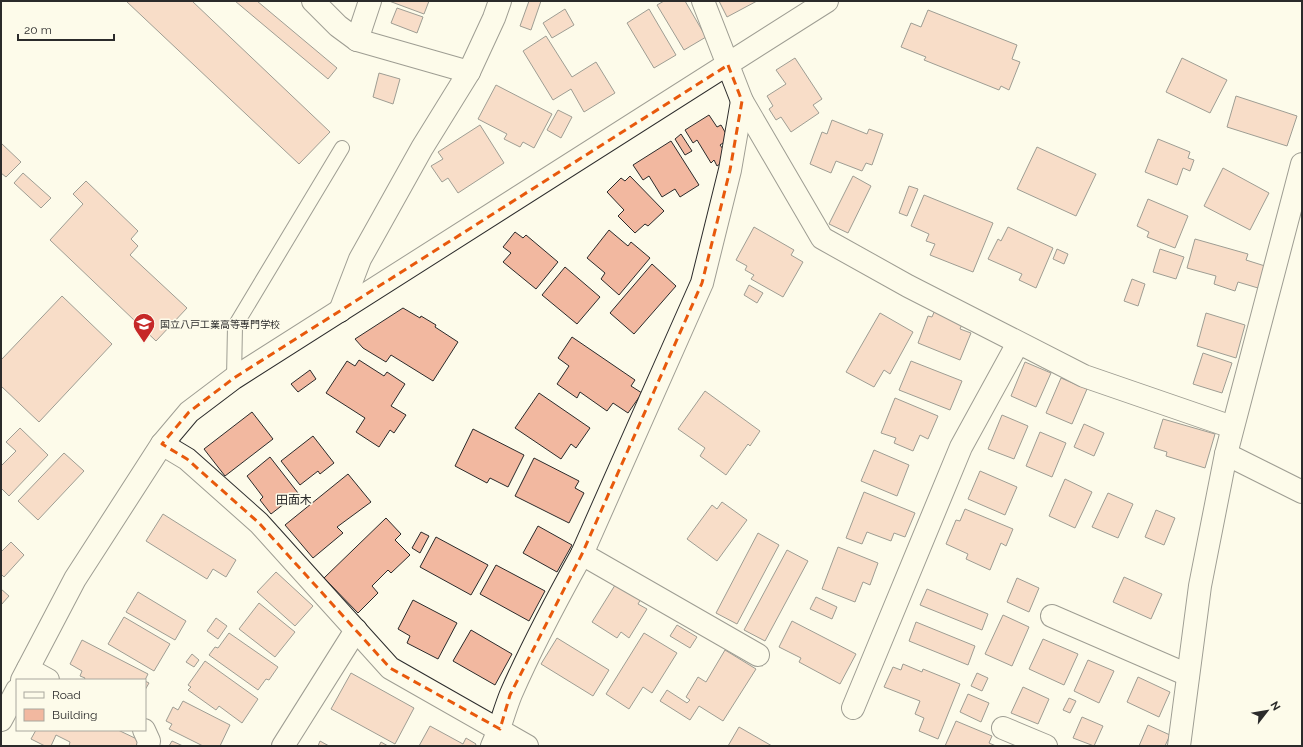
<svg xmlns="http://www.w3.org/2000/svg" width="1303" height="747" font-family="Raleway,'Noto Sans JP',sans-serif">
<style>
.building{fill:#f2b8a0;stroke:#2b2b2b}
.lines{fill:none;stroke-linecap:round;stroke-linejoin:round}
.service-casing{stroke:#2b2b2b;stroke-width:16}
.minor-casing{stroke:#2b2b2b;stroke-width:24}
.tertiary-casing{stroke:#2b2b2b;stroke-width:24}
.service{stroke:#fdfbea;stroke-width:14}
.minor{stroke:#fdfbea;stroke-width:22}
.tertiary{stroke:#fdfbea;stroke-width:22}
.marked{fill:none;stroke:#e8590c;stroke-width:3;stroke-dasharray:8 5;stroke-linejoin:round}
.labels{text-anchor:middle;stroke-width:3;stroke-linejoin:round;paint-order:stroke}
.poi-label{font-size:10px;fill:#2b2b2b;stroke:#fdfbea;text-anchor:start}
.quarter-label{font-size:12px;fill:#2b2b2b;stroke:#fdfbea}
</style>
<rect width="100%" height="100%" fill="#fdfbea"/>
<!-- building -->
<g class="building">
<path d="M126 1H192L330 132 299 164Z"/>
<path d="M235 1H257L337 68 328 79Z"/>
<path d="M389 1H429L424 14Z"/>
<path d="M529 1H541L531 30 520 26Z"/>
<path d="M664 1H685L706 37 684 50 657 5Z"/>
<path d="M719 1H757L727 17Z"/>
<path d="M397 8 423 17 417 33 391 23Z"/>
<path d="M565 9 574 25 552 38 543 23Z"/>
<path d="M649 9 676 55 654 68 627 23Z"/>
<path d="M928 10 1017 45 1012 59 1020 62 1009 90 1001 86 999 90 924 60 926 57 901 47 911 23 921 27Z"/>
<path d="M546 36 572 77 596 62 615 93 584 112 571 89 553 100 523 51Z"/>
<path d="M795 58 822 99 813 105 819 113 791 132 781 117 776 120 769 109 773 106 767 96 786 84 776 70Z"/>
<path d="M1182 58 1227 80 1210 113 1166 92Z"/>
<path d="M379 73 400 79 393 104 373 97Z"/>
<path d="M496 85 552 114 534 148 523 142 520 147 504 139 507 134 478 119Z"/>
<path d="M1236 96 1297 116 1287 146 1227 127Z"/>
<path d="M558 110 572 117 561 138 547 130Z"/>
<path d="M709 115 717 127 721 125 729 139 720 145 726 153 721 156 724 161 717 166 714 160 711 163 697 140 693 143 685 130Z"/>
<path d="M832 120 867 134 869 129 883 134 872 165 866 163 862 171 836 161 831 173 810 164 822 132 827 134Z"/>
<path d="M480 125 504 163 458 193 448 178 442 182 431 166 443 159 438 152Z"/>
<path d="M681 134 692 151 685 155 675 139Z"/>
<path d="M1158 139 1190 152 1188 158 1194 160 1190 171 1183 168 1177 185 1145 172Z"/>
<path d="M671 141 699 185 680 197 675 189 662 197 649 176 643 180 633 165Z"/>
<path d="M1 143 21 162 6 177 1 173Z"/>
<path d="M1037 147 1096 174 1076 216 1017 189Z"/>
<path d="M1223 168 1269 193 1250 230 1204 206Z"/>
<path d="M23 173 51 198 41 208 14 183Z"/>
<path d="M630 176 664 211 648 226 645 224 635 233 618 216 624 210 607 192 621 178 625 181Z"/>
<path d="M853 176 871 186 848 233 829 224Z"/>
<path d="M86 181 138 231 131 239 138 246 130 255 187 308 156 341 50 240 83 204 73 194Z"/>
<path d="M909 186 918 189 907 216 899 213Z"/>
<path d="M924 195 993 223 973 272 930 255 935 244 926 241 929 234 911 226Z"/>
<path d="M1148 199 1188 216 1175 248 1147 237 1149 232 1137 226Z"/>
<path d="M754 227 794 250 791 255 803 262 783 297 751 279 754 275 745 270 747 266 736 260Z"/>
<path d="M1008 227 1053 248 1036 288 1019 280 1022 274 988 259 998 239 1001 241Z"/>
<path d="M609 230 628 246 631 242 650 258 619 295 601 279 605 273 587 258Z"/>
<path d="M515 232 523 238 526 235 558 262 536 289 503 262 511 253 503 247Z"/>
<path d="M1195 239 1248 254 1246 260 1265 266 1258 288 1238 282 1235 291 1214 284 1216 276 1187 268Z"/>
<path d="M1057 249 1068 254 1064 264 1053 259Z"/>
<path d="M1160 249 1184 257 1176 279 1153 272Z"/>
<path d="M652 264 676 286 634 334 610 313Z"/>
<path d="M565 267 600 297 577 324 542 295Z"/>
<path d="M1132 279 1145 284 1138 306 1124 301Z"/>
<path d="M749 285 763 293 757 303 744 295Z"/>
<path d="M62 296 112 344 39 422 1 386V360Z"/>
<path d="M403 308 420 318 421 316 436 325 435 327 458 342 433 381 391 355 386 362 363 348 355 339Z"/>
<path d="M935 310 963 322 960 329 971 333 960 360 918 343 928 316 932 317Z"/>
<path d="M880 313 913 332 890 374 884 370 874 387 846 372Z"/>
<path d="M1206 313 1245 325 1236 358 1197 346Z"/>
<path d="M572 337 635 380 631 386 642 393 628 413 613 403 607 411 580 392 577 398 557 384 569 366 558 358Z"/>
<path d="M1203 353 1232 363 1222 393 1193 384Z"/>
<path d="M359 360 384 376 387 372 405 384 391 406 406 415 394 433 390 430 379 447 356 432 365 418 326 393 347 361 355 366Z"/>
<path d="M911 361 962 381 950 410 899 390Z"/>
<path d="M1025 362 1051 373 1036 407 1011 396Z"/>
<path d="M310 370 316 379 298 392 291 384Z"/>
<path d="M1061 378 1087 389 1072 424 1046 413Z"/>
<path d="M705 391 760 431 750 446 748 444 726 475 700 456 705 448 678 429Z"/>
<path d="M539 393 590 428 576 448 571 444 561 459 515 428Z"/>
<path d="M895 398 938 416 928 439 920 435 913 451 894 443 896 438 881 433Z"/>
<path d="M252 412 273 439 225 476 204 449Z"/>
<path d="M1002 415 1028 426 1014 459 988 449Z"/>
<path d="M1163 419 1215 434 1205 468 1166 456 1167 452 1154 448Z"/>
<path d="M1084 424 1104 433 1094 456 1074 447Z"/>
<path d="M20 428 48 455 9 496 1 488V466L16 451 6 442Z"/>
<path d="M473 429 524 455 508 487 490 478 487 483 455 466Z"/>
<path d="M1040 432 1066 443 1052 477 1026 466Z"/>
<path d="M313 436 334 463 320 474 318 471 300 485 281 461Z"/>
<path d="M874 450 909 465 897 496 861 481Z"/>
<path d="M64 453 84 471 38 520 18 501Z"/>
<path d="M270 457 298 493 271 514 260 500 263 497 247 476Z"/>
<path d="M534 458 579 481 575 488 584 493 569 523 515 496Z"/>
<path d="M980 471 1017 487 1005 515 968 499Z"/>
<path d="M348 474 371 502 337 527 343 533 313 558 285 525Z"/>
<path d="M1065 479 1092 492 1075 528 1049 516Z"/>
<path d="M864 492 915 513 905 537 894 533 891 541 867 532 862 544 846 538Z"/>
<path d="M1108 493 1133 504 1118 538 1092 527Z"/>
<path d="M722 502 747 520 717 561 687 539 712 505 717 509Z"/>
<path d="M965 509 1013 529 1006 546 1001 543 990 570 966 559 968 554 946 544 956 520 960 521Z"/>
<path d="M1156 510 1175 518 1164 545 1145 537Z"/>
<path d="M163 514 236 560 226 577 213 569 207 579 146 541Z"/>
<path d="M386 518 401 534 395 540 410 555 391 573 388 570 372 586 378 593 358 613 324 578Z"/>
<path d="M538 526 572 545 557 572 523 553Z"/>
<path d="M421 532 429 536 420 553 412 548Z"/>
<path d="M758 533 779 545 737 624 716 613Z"/>
<path d="M436 537 488 565 471 595 420 567Z"/>
<path d="M11 542 24 555 4 577 1 574V552Z"/>
<path d="M838 547 878 563 870 585 863 582 855 602 822 589Z"/>
<path d="M787 550 808 561 765 641 744 630Z"/>
<path d="M496 565 545 591 529 621 480 594Z"/>
<path d="M276 572 313 606 295 626 257 592Z"/>
<path d="M1124 577 1162 594 1151 619 1113 602Z"/>
<path d="M1017 578 1039 588 1029 612 1007 602Z"/>
<path d="M617 582 642 597 638 604 647 609 629 638 621 632 617 638 592 622Z"/>
<path d="M1 589 9 596 1 605Z"/>
<path d="M927 589 988 614 982 630 920 605Z"/>
<path d="M138 592 186 621 175 640 126 612Z"/>
<path d="M816 597 837 607 832 619 810 609Z"/>
<path d="M413 600 457 623 438 659 407 643 410 636 398 629Z"/>
<path d="M259 603 295 632 275 657 239 629Z"/>
<path d="M1003 615 1029 627 1012 666 985 654Z"/>
<path d="M124 617 170 644 154 671 108 644Z"/>
<path d="M216 618 227 626 218 639 207 631Z"/>
<path d="M792 621 856 654 840 684 799 662 801 658 779 647Z"/>
<path d="M916 622 975 646 968 665 909 641Z"/>
<path d="M677 625 697 637 690 648 670 636Z"/>
<path d="M471 630 512 654 495 685 453 661Z"/>
<path d="M229 633 278 667 269 680 266 679 258 690 209 655 215 647 218 648Z"/>
<path d="M644 633 677 653 652 693 643 687 629 709 606 694Z"/>
<path d="M557 638 609 670 593 696 541 664Z"/>
<path d="M1043 639 1078 654 1064 685 1029 669Z"/>
<path d="M82 640 148 674 145 680H84L85 678 80 676 82 671 70 664Z"/>
<path d="M725 650 756 669 723 721 699 706 690 720 660 701 667 690 687 703 690 700 686 697 698 677 706 682Z"/>
<path d="M192 654 199 660 194 667 186 662Z"/>
<path d="M1088 660 1114 671 1099 703 1074 691Z"/>
<path d="M205 661 258 699 242 723 219 706 216 710 188 690 191 687 188 685Z"/>
<path d="M903 664 922 672 923 669 960 684 938 739 919 731 924 718 915 714 920 701 884 687 893 667 901 670Z"/>
<path d="M351 673 414 708 395 744 331 709Z"/>
<path d="M977 673 988 678 982 691 971 686Z"/>
<path d="M1138 677 1170 692 1159 717 1127 702Z"/>
<path d="M145 681 149 683 145 690Z"/>
<path d="M1023 687 1049 699 1038 724 1011 713Z"/>
<path d="M968 694 989 703 981 722 960 712Z"/>
<path d="M1069 698 1076 701 1070 713 1063 710Z"/>
<path d="M183 701 230 725 220 746H203L169 729 172 724 166 721 173 707 178 710Z"/>
<path d="M1082 717 1103 726 1094 746 1073 738Z"/>
<path d="M956 721 992 736 989 743 996 746H945Z"/>
<path d="M1148 725 1170 735 1165 746H1139Z"/>
<path d="M430 726 463 744 466 738 476 744 475 746H419Z"/>
<path d="M739 727 772 746H728Z"/>
<path d="M36 730H118L141 741 139 746H69L70 742 56 735 51 746H45L31 739Z"/>
<path d="M172 741 183 746H169Z"/>
<path d="M320 741 329 746H318Z"/>
<path d="M381 742 388 746H379Z"/>
</g>
<g class="lines">
<!-- service casing -->
<g class="service-casing">
<path id="service" d="M234 378 235 326 342 148"/>
</g>
<!-- minor casing -->
<g class="minor-casing">
<g id="minor">
<path d="M313 1 338 26 357 40 469 72"/>
<path d="M703 1 742 101 822 238 908 286 1084 376 1232 427"/>
<path d="M357 40 370 1"/>
<path d="M340 311 360 259 422 148 469 72 494 18 500 1"/>
<path d="M162 444 187 459 259 523 390 668 527 746"/>
<path d="M1226 454 1302 492"/>
<path d="M582 554 758 655"/>
<path d="M1052 616 1188 675"/>
<path d="M28 669 48 680"/>
<path d="M853 708 961 447 1018 343"/>
<path d="M1003 728 1046 746"/>
<path d="M144 730 149 741 148 746"/>
<path d="M283 746 356 630"/>
<path d="M492 746C500 729 504 711 511 694 532 646 557 599 582 554L702 283 730 170 742 101"/>
<path d="M1179 746 1200 586 1226 454 1302 164"/>
</g>
</g>
<!-- tertiary casing -->
<g class="tertiary-casing">
<g id="tertiary">
<path d="M22 680 75 579 162 444 189 412 234 378 827 1"/>
<path d="M1 720 17 690"/>
</g>
</g>
<!-- service -->
<use href="#service" class="service"/>
<!-- minor -->
<use href="#minor" class="minor"/>
<!-- tertiary -->
<use href="#tertiary" class="tertiary"/>
</g>
<!-- marked area -->
<path d="M0 0H1303V747H0ZM728 65 742 101 730 170 702 283 582 554 510 695 500 729 390 668 259 523 187 459 162 444 189 412 234 378Z" fill="#fdfbea" fill-opacity=".55" fill-rule="evenodd"/>
<path class="marked" d="M728 65 742 101 730 170 702 283 582 554 510 695 500 729 390 668 259 523 187 459 162 444 189 412 234 378Z"/>
<!-- icons -->
<defs>
<g id="university-pin" transform="scale(1.15)"><path d="M0 17L-7.5 6A9.5 9.5 0 1 1 7.5 6Z" fill="#c62828" stroke="#fdfbea"/><path d="M0-5L7-2L0 1L-7-2ZM-4 1L0 2.5L4 1V4Q0 6-4 4Z" fill="#fff"/></g>
</defs>
<g fill-rule="evenodd">
<use href="#university-pin" x="144" y="324"/>
</g>
<g class="labels">
<!-- poi labels -->
<g class="poi-label">
<text x="160" y="328">国立八戸工業高等専門学校</text>
</g>
<!-- quarter labels -->
<g class="quarter-label">
<text x="294" y="504">田面木</text>
</g>
</g>
<!-- border -->
<rect width="1303" height="747" fill="none" stroke="#2b2b2b" stroke-width="4"/>
<!-- legend -->
<rect x="16" y="679" width="130" height="52" fill="#fdfbea" stroke="#a9a89e"/>
<rect x="24" y="692" width="20" height="6" fill="#fdfbea" stroke="#a9a89e"/>
<text x="52" y="699" font-size="12" fill="#2b2b2b">Road</text>
<rect x="24" y="709" width="20" height="12" fill="#f2b8a0" stroke="#a9a89e"/>
<text x="52" y="719" font-size="12" fill="#2b2b2b">Building</text>
<!-- north arrow -->
<g transform="translate(1267 711) rotate(59)" stroke="#fdfbea" stroke-width="3" paint-order="stroke">
<path d="M0-3L7 15L0 10L-7 15Z" fill="#2b2b2b"/>
<text y="-6" font-size="11" font-weight="bold" text-anchor="middle" fill="#2b2b2b">N</text>
</g>
<!-- scale -->
<path d="M18 34v6h96v-6" fill="none" stroke="#2b2b2b" stroke-width="2"/>
<text x="24" y="34" font-size="12" fill="#2b2b2b" stroke="#fdfbea" stroke-width="3" paint-order="stroke">20 m</text>
</svg>
